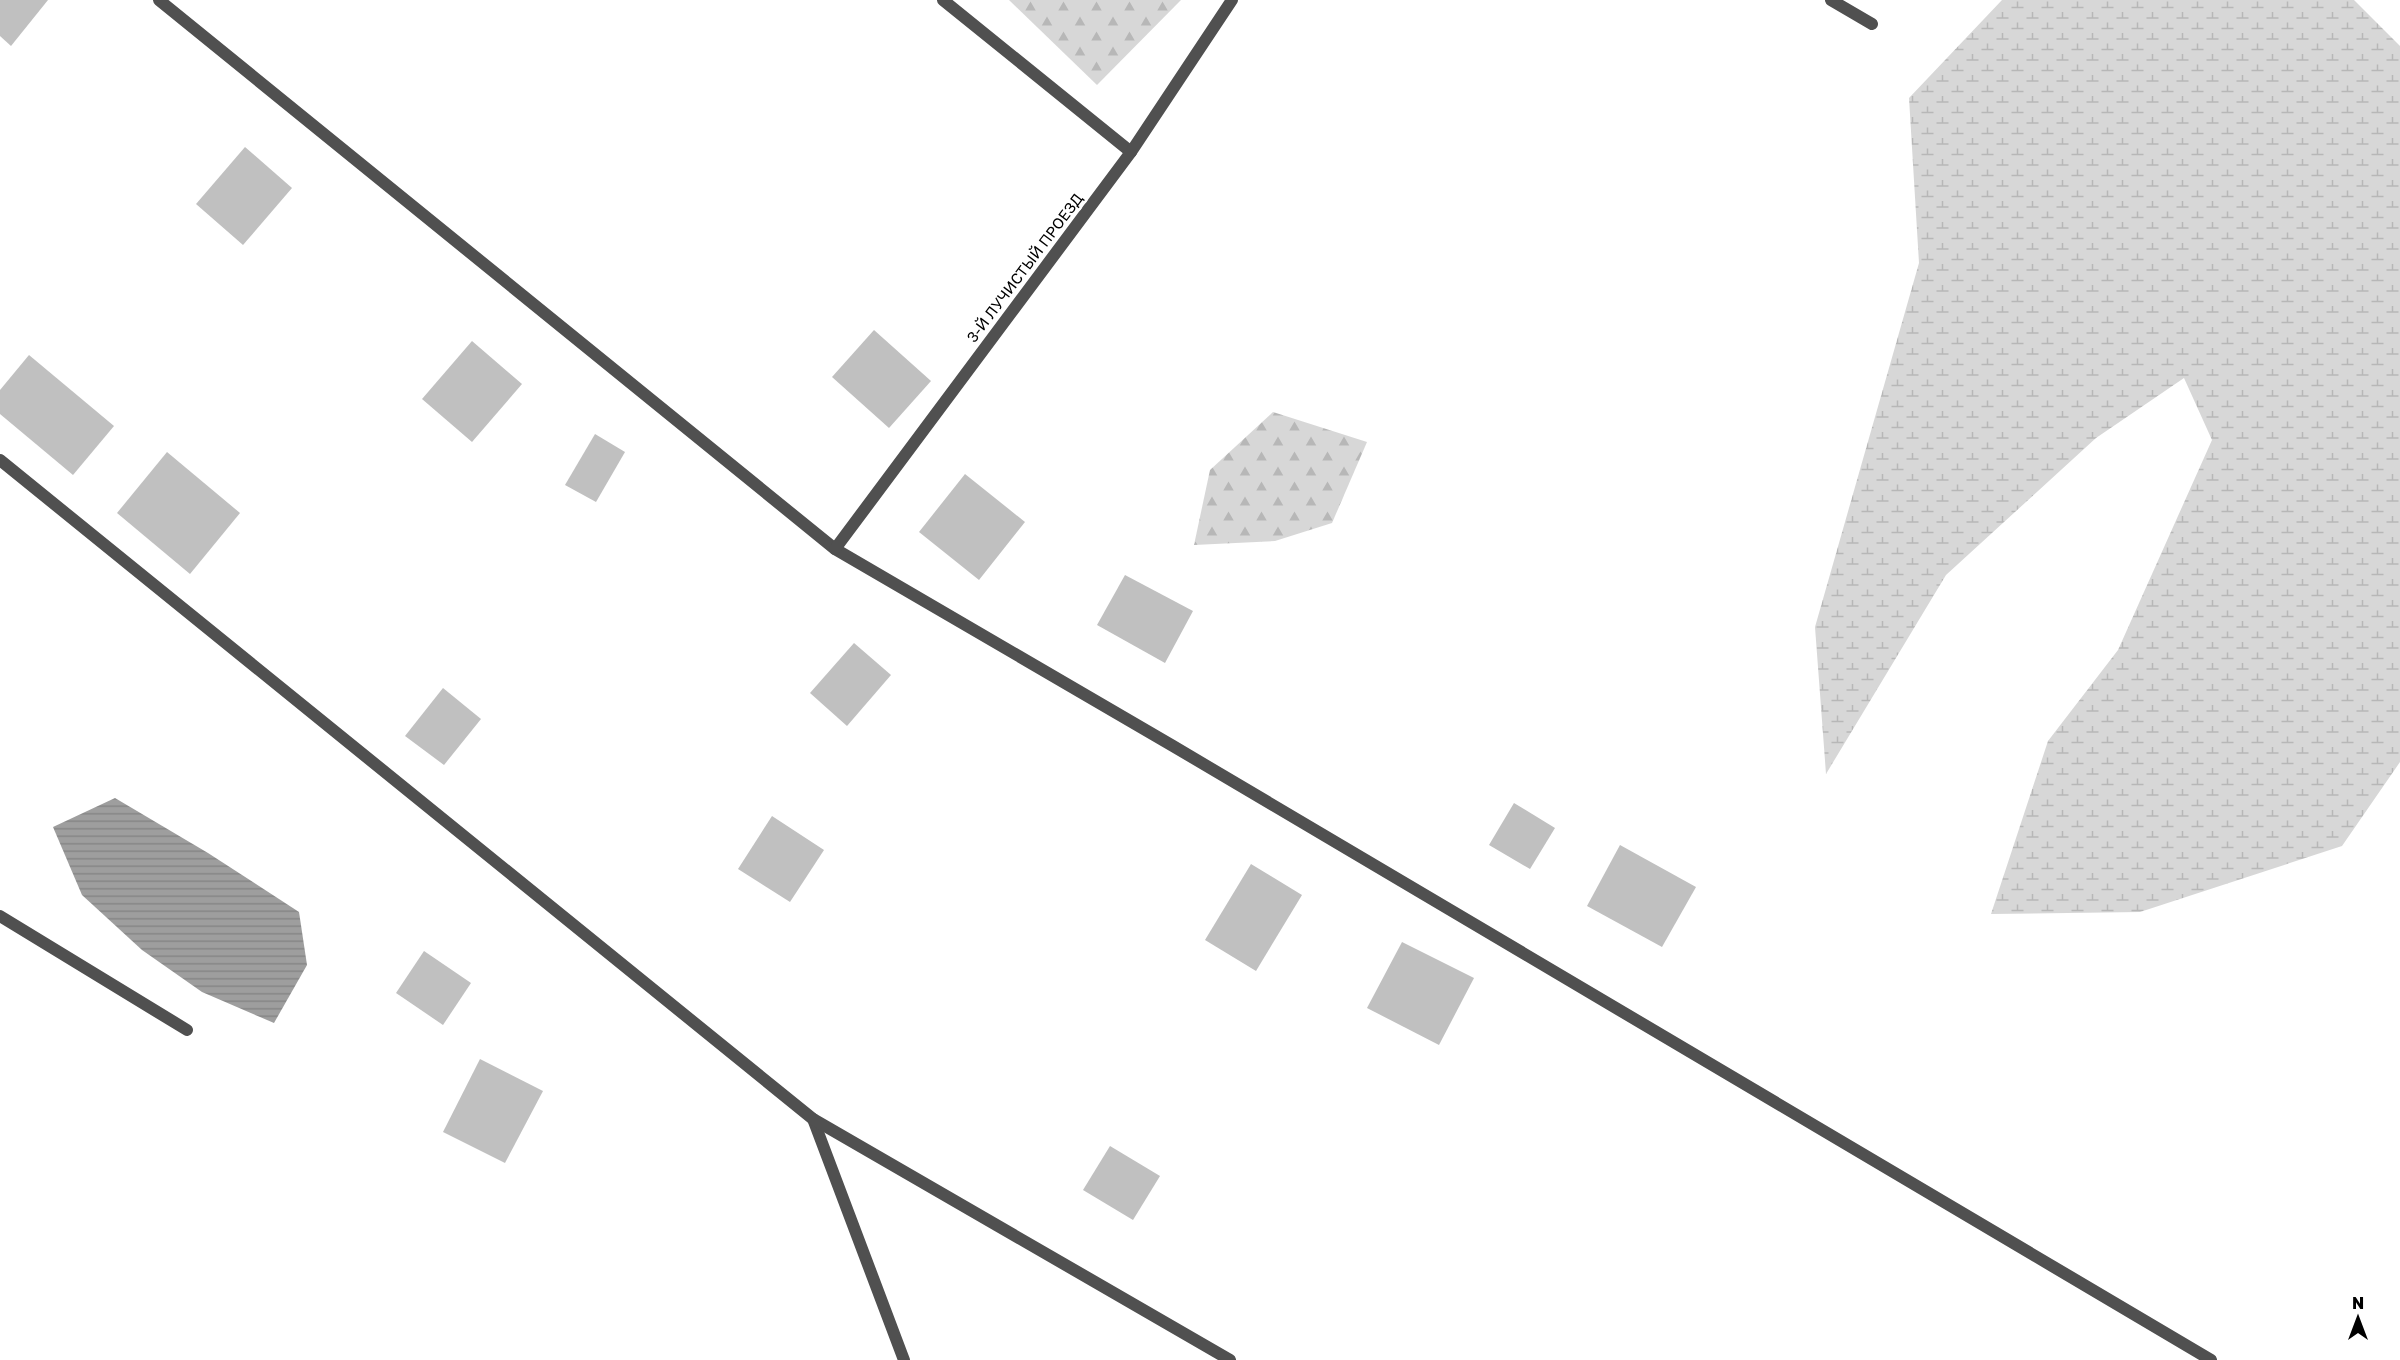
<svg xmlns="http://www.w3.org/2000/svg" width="2400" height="1360" font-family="'Golos Text',sans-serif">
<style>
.forest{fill:url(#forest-firs)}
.wetland{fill:url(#wetland-marsh)}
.water{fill:url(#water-rules)}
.building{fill:#c0c0c0}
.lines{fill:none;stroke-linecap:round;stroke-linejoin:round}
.service{stroke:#505050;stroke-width:12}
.minor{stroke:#505050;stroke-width:12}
.labels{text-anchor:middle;stroke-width:5;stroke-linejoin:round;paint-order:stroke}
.street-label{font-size:15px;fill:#000;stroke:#fff}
</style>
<defs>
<pattern id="forest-firs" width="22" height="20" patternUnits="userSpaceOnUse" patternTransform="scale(1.5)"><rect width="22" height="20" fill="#d7d7d7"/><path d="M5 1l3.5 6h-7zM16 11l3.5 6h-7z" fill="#b7b7b7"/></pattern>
<pattern id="wetland-marsh" width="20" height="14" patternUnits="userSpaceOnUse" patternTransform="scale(1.5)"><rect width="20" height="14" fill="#d7d7d7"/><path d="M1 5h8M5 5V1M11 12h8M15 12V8" fill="none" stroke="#b7b7b7"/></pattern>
<pattern id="water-rules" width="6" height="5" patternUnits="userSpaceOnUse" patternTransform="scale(1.5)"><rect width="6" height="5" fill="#9e9e9e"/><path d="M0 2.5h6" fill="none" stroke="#868686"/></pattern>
</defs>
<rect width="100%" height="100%" fill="#fff"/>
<!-- forest -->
<g class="forest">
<path d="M1009 0H1181L1097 85Z"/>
<path d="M1273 412 1367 442 1332 523 1275 541 1194 545 1210 470Z"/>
</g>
<!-- wetland -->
<path class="wetland" d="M2002 0H2354L2400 46V762L2342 846 2140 912 1991 914 2048 741 2118 650 2212 440 2184 378 2096 438 1946 575 1826 774 1815 627 1919 263 1909 98Z"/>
<!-- water -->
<path class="water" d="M115 798 208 853 299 912 307 965 274 1023 202 992 142 950 82 895 53 827Z"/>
<!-- building -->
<g class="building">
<path d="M0 0H48L11 46 0 36Z"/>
<path d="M245 147 292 188 243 245 196 204Z"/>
<path d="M874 330 931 381 889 428 832 377Z"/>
<path d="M472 341 522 384 472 442 422 399Z"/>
<path d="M29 355 114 426 73 475 0 414V390Z"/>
<path d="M595 434 625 452 596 502 565 485Z"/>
<path d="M167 452 240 513 190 574 117 513Z"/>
<path d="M965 474 1025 522 979 580 919 532Z"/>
<path d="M1125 575 1193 611 1165 663 1097 625Z"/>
<path d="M854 643 891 675 847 726 810 693Z"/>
<path d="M443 688 481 719 444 765 405 736Z"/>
<path d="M1514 803 1555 828 1530 869 1489 845Z"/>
<path d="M772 816 824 850 790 902 738 869Z"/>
<path d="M1620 845 1696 887 1662 947 1587 906Z"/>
<path d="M1251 864 1302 895 1256 971 1205 940Z"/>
<path d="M1402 942 1474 978 1439 1045 1367 1008Z"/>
<path d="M424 951 471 983 443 1025 396 993Z"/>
<path d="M480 1059 543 1091 505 1163 443 1132Z"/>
<path d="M1110 1146 1160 1176 1133 1220 1083 1190Z"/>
</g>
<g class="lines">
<!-- service -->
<path class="service" d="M813 1119 904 1360"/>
<!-- minor -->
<g class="minor">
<path d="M159 0 835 549 1173 746 2211 1360"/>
<path d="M943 0 1131 152"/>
<path d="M1831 0 1872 24"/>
<path d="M0 460 813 1119 1230 1360"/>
<path d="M835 549 1131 152 1232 0"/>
<path d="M0 916 187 1030"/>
</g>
</g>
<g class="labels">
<!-- street labels -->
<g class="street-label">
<text transform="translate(1025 268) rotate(-53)" y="5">3-Й ЛУЧИСТЫЙ ПРОЕЗД</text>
</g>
</g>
<!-- north arrow -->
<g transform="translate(2358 1318)" stroke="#ffffff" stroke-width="4.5" paint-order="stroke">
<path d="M0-4.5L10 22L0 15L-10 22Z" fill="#000000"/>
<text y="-9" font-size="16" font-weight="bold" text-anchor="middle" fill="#000000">N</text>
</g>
</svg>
